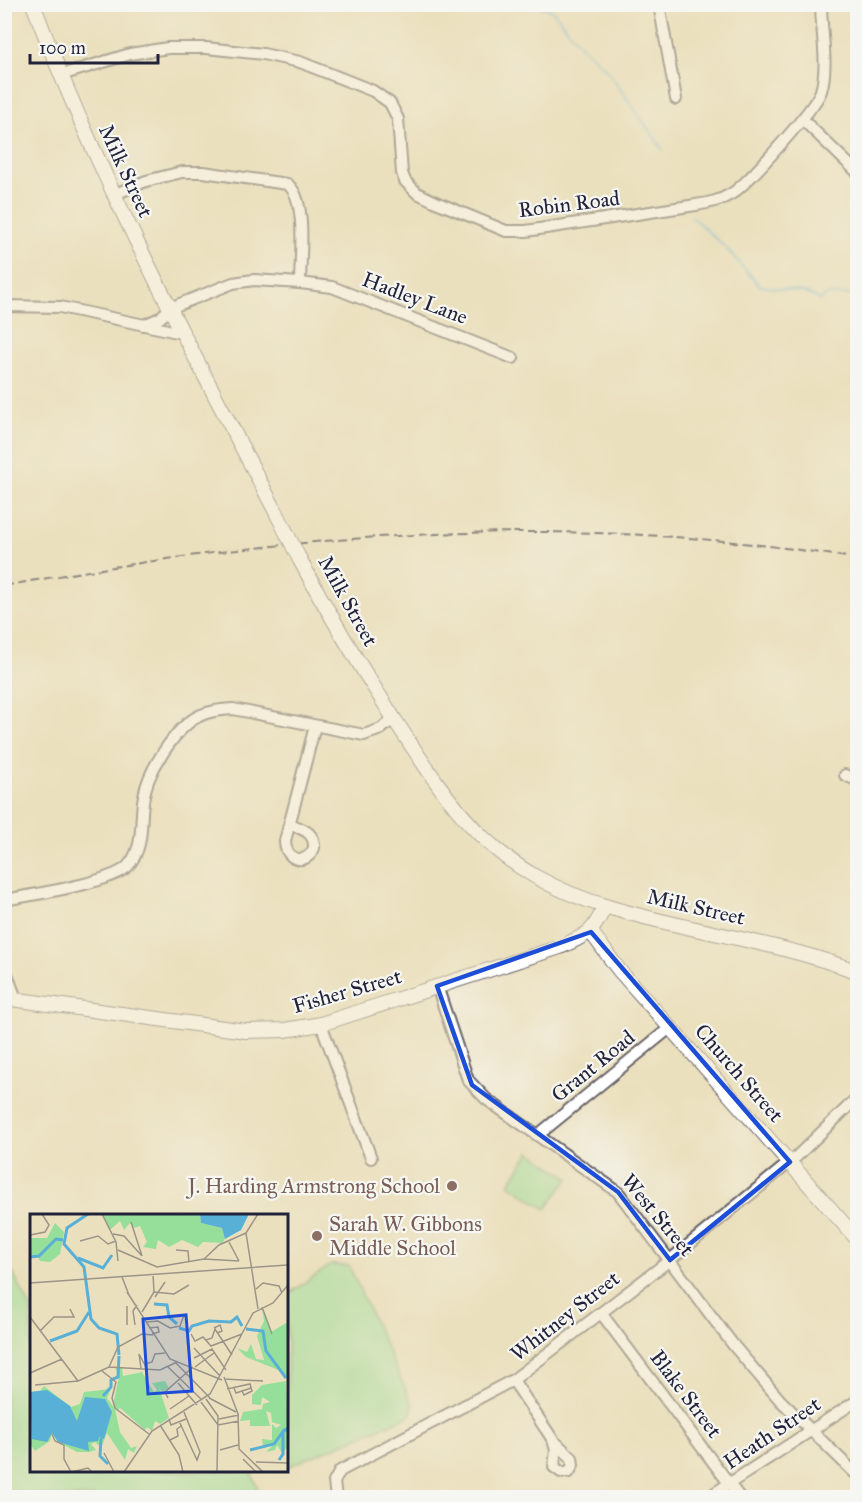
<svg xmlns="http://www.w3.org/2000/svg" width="862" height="1502" font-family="'IM FELL Great Primer',serif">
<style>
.green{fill:#95df9b;stroke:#5c806b;stroke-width:1.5}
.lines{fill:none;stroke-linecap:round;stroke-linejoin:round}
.stream{stroke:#59b0d6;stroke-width:2}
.street-casing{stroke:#686468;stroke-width:14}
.secondary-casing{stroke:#686468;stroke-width:16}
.street{stroke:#fff;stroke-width:10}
.secondary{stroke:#fff;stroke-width:14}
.rail{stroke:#22223b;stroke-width:2;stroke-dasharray:9 4.5;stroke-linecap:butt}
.secondary-bridge-casing{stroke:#686468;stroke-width:16;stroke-linecap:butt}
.secondary-bridge{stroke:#fff;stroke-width:14}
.marked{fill:none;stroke:#1d4ed8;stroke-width:4.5;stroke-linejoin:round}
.education-dot{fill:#8d6e63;stroke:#f6f6f2;stroke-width:2}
.labels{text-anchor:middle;stroke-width:4.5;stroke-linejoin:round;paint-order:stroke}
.street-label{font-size:21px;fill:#22223b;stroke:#f6f6f2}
.education-label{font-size:21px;fill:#785e54;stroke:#f6f6f2;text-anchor:end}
.inset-river{fill:none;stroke:#59b0d6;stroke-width:3}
.inset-road{fill:none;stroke:#9b9489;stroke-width:1.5}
.view{fill:#1d4ed8;fill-opacity:0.15;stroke:#1d4ed8;stroke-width:3}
.inset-edge{fill:none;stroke:#22223b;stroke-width:3}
</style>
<rect width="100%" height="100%" fill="#f6f6f2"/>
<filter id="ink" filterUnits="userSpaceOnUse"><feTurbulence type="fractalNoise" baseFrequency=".0167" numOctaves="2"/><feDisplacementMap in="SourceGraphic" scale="12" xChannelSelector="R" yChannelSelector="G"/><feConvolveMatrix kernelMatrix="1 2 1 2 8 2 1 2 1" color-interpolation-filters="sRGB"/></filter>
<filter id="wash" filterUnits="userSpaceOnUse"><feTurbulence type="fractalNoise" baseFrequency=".008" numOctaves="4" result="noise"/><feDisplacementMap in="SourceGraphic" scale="24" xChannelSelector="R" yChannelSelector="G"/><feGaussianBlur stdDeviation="1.35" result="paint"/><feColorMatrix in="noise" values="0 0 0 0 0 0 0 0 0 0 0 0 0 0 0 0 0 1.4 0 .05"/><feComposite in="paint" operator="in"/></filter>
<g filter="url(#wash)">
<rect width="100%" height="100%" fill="#ebe0bd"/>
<!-- green -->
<g class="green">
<path d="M530 1152 569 1178 546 1209 509 1184Z"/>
<path d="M4 1256 31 1308 32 1470 251 1471 261 1497H5Z"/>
<path d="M331 1265 349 1266 413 1406 411 1415 287 1467V1295Z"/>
</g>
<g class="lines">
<!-- stream -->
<g class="stream">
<path d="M534 4 553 11 581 46 607 70 663 150"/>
<path d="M692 217 726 248 760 286 803 292 821 300 827 295H858"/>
</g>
</g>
</g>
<g filter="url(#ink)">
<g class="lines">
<!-- street casing -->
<g class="street-casing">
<g id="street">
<path d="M659 4 676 99"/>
<path d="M61 75 130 54 168 48H206L263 54 300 62 373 91 390 103 398 119 402 173 405 181 417 193 436 202 506 231H526L696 205C708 203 720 201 731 194 746 186 816 107 821 91 829 63 821 33 821 4"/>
<path d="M802 119 858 173"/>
<path d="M113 195 146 181 182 172H203L287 184C308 198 300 259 300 283L254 280 233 283 170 308 160 318 144 325"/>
<path d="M300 283 332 287 513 358"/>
<path d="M4 306 60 307 182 333"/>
<path d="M845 775 858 781"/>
<path d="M290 824C302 829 315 832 314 848 307 866 285 861 285 841L315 726"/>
<path d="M4 900C30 895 112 883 128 866 146 845 139 820 144 796 148 771 175 729 197 717 208 711 221 710 233 709L364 735 381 729 394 718"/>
<path d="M4 966 16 999"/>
<path d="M437 986 468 1080 486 1099 618 1192 734 1346 780 1400 858 1476"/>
<path d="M321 1024 371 1158"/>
<path d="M538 1135 671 1027"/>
<path d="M601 1313 740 1498"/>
<path d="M513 1380 553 1440 556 1450 554 1467 561 1472H569L573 1465 572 1458 553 1440"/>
<path d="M336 1498 334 1482 340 1471 513 1380 670 1260 795 1158 858 1097"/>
<path d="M707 1498 858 1400"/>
</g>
</g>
<!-- secondary casing -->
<g class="secondary-casing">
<g id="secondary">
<path d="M33 4C100 182 190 348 278 516"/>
<path d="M299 558C327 611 358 663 391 714 454 811 490 871 608 907 690 932 777 941 858 972"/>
<path d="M591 932 619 970 858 1240"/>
<path d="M4 998 246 1031 285 1030 321 1024 560 947C588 934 592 935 605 906"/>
</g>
</g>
<!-- street -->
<use href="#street" class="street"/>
<!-- secondary -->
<use href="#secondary" class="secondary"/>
<!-- rail -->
<path class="rail" d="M4 586C285 533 574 510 858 559"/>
<!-- secondary-bridge casing -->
<g class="secondary-bridge-casing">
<path id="secondary-bridge" d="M278 516 299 558"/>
</g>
<!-- secondary-bridge -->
<use href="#secondary-bridge" class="secondary-bridge"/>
</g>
</g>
<!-- marked area -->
<path d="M0 0H862V1502H0ZM591 932 790 1162 670 1260 618 1192 472 1085 437 986Z" fill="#ebe0bd" fill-opacity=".55" fill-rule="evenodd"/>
<path class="marked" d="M591 932 790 1162 670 1260 618 1192 472 1085 437 986Z"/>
<!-- markers -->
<g class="education-dot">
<circle cx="452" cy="1186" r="6"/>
<circle cx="317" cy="1236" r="6"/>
</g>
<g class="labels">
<!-- street labels -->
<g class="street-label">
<text transform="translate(126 171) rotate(65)" y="7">Milk Street</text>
<text transform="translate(569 204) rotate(-7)" y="7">Robin Road</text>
<text transform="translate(415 298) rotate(21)" y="7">Hadley Lane</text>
<text transform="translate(348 601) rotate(61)" y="7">Milk Street</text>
<text transform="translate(696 907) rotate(13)" y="7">Milk Street</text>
<text transform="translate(347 991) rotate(-16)" y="7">Fisher Street</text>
<text transform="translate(593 1066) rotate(-39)" y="7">Grant Road</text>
<text transform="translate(739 1073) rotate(49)" y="7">Church Street</text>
<text transform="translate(658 1215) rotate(50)" y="7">West Street</text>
<text transform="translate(565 1316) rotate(-38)" y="7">Whitney Street</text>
<text transform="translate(686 1394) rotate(53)" y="7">Blake Street</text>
<text transform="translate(772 1433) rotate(-34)" y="7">Heath Street</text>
</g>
<!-- education labels -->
<g class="education-label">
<text x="440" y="1193">J. Harding Armstrong School</text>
<text x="329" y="1231" text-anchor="start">Sarah W. Gibbons<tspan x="329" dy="24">Middle School</tspan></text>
</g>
</g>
<!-- overview -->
<g transform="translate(30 1214)">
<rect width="258" height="258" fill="#ebe0bd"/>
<path d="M72 0H170L171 9 192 14 195 25 192 29 173 28 168 33 152 26 139 33 128 26 126 35 113 33 117 28 110 12 104 14 100 9 94 16 90 7 80 16ZM25 9 34 18 30 40 20 48 10 47 7 41 0 42V24H17ZM232 94 241 118 258 108V164L251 157 216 143 207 134 217 138 221 130 226 145 234 146 227 122 234 107ZM85 153 92 154 93 162 112 158 124 178 127 176 122 169 135 167 139 174 132 178 129 174 139 204 130 210 125 207 122 217 117 213 115 216 90 194 87 196 83 191 89 163ZM256 167 258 233 252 239 247 231 245 236 236 238 243 231H233L232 225 242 226V210L246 214 251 211 242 208 241 199 236 197 240 212H220V206L210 207 213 198 232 195 233 190 240 188 232 183 231 191 222 190V181L232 171ZM14 172 41 193 50 190 54 178 81 175 77 184 85 195 90 218 101 234 107 232 104 239 98 235 95 246 77 219 71 234 65 228 61 230 66 236 59 238H47L28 228 22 219 20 227 5 237 0 230V178L10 177Z" fill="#95df9b"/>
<path d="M170 0H219L211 16 195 25 192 14 171 9ZM17 176 40 192 47 207 55 183 75 185 82 198 74 225 69 223 68 227 58 228 59 237 28 228 22 219 17 228 2 225 0 178Z" fill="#59b0d6"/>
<path class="inset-river" d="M58 0 37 14 34 30 54 53 61 105 69 114 87 120 89 141M0 43 9 42 26 25 33 26M48 44 73 54 82 41M124 90 137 91 139 103 147 110M149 114 159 117 162 112 179 107 201 108 207 103 212 112M216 115 233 117 236 137 256 164M20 127 47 117 59 98M73 182 81 173V166L88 163 89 142M71 224 70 242 78 250M220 236 244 230 255 215M249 246 253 240V218L258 214"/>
<path class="inset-road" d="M72 0 86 28 88 47M228 0 216 19 228 95M101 8 112 42M83 20 94 22 112 42M0 21 15 18 19 11 12 0M50 27 68 22 78 30 86 27M199 28 209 47M88 36 127 53 174 45 209 47M146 36 158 37 159 49M174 45 189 31 216 19M92 63 99 81M0 69 258 51M226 75 233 69 249 72 252 79M97 78 140 145 192 166M124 78 144 80 159 71M125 83 135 68M232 93 242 120M112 98 124 78 123 60M0 103 48 167 79 153 130 156 147 148M116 108 128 107 140 114 150 112 154 101M97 111V92M105 111 103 97 107 91M119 114 128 113 129 118 122 120M184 114 190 111 192 117 187 119M10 117 24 103H44L40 95M161 120 165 127 173 123 181 132 212 120M176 126 182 124 185 115 202 141M164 134 190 162M164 144 182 135 196 156M146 149 180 184M115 150 122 148 125 140 135 139M79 153 88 133 112 120 123 121M138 153 172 186M165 153 184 139M111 154 109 140 117 155M72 157 86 168 82 184 85 194 119 220M0 159 32 145M194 163 208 200 209 235 233 258M194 165 233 167M148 169 167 191M5 171 48 167M204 174 206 179 221 174M197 175 220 170 222 177 214 181 212 177M138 184 135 178 163 153M179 184 206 198M176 185 188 202 187 258M171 188 188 211 209 207M140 195 159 182M139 205 141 211 156 205M189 205 209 201M149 207 167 246 170 238 154 198M130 211 149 241 153 258M22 220 25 227 34 231V245L41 258M140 226 148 222 147 215 151 212M190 236 208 231M74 239 84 258M213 245 226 258M226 248 258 249M42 258 58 254 62 258M94 258 122 217 180 180 223 99 243 89 258 71"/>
<path class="view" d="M156 101 162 177 118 180 113 105Z"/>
<rect width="258" height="258" class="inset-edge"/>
</g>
<!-- margin -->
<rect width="862" height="1502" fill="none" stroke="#f6f6f2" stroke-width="24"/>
<!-- scale -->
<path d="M30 54v9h128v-9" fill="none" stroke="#22223b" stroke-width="3"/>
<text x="39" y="54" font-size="18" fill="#22223b" stroke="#f6f6f2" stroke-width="4.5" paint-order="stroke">100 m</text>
</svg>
